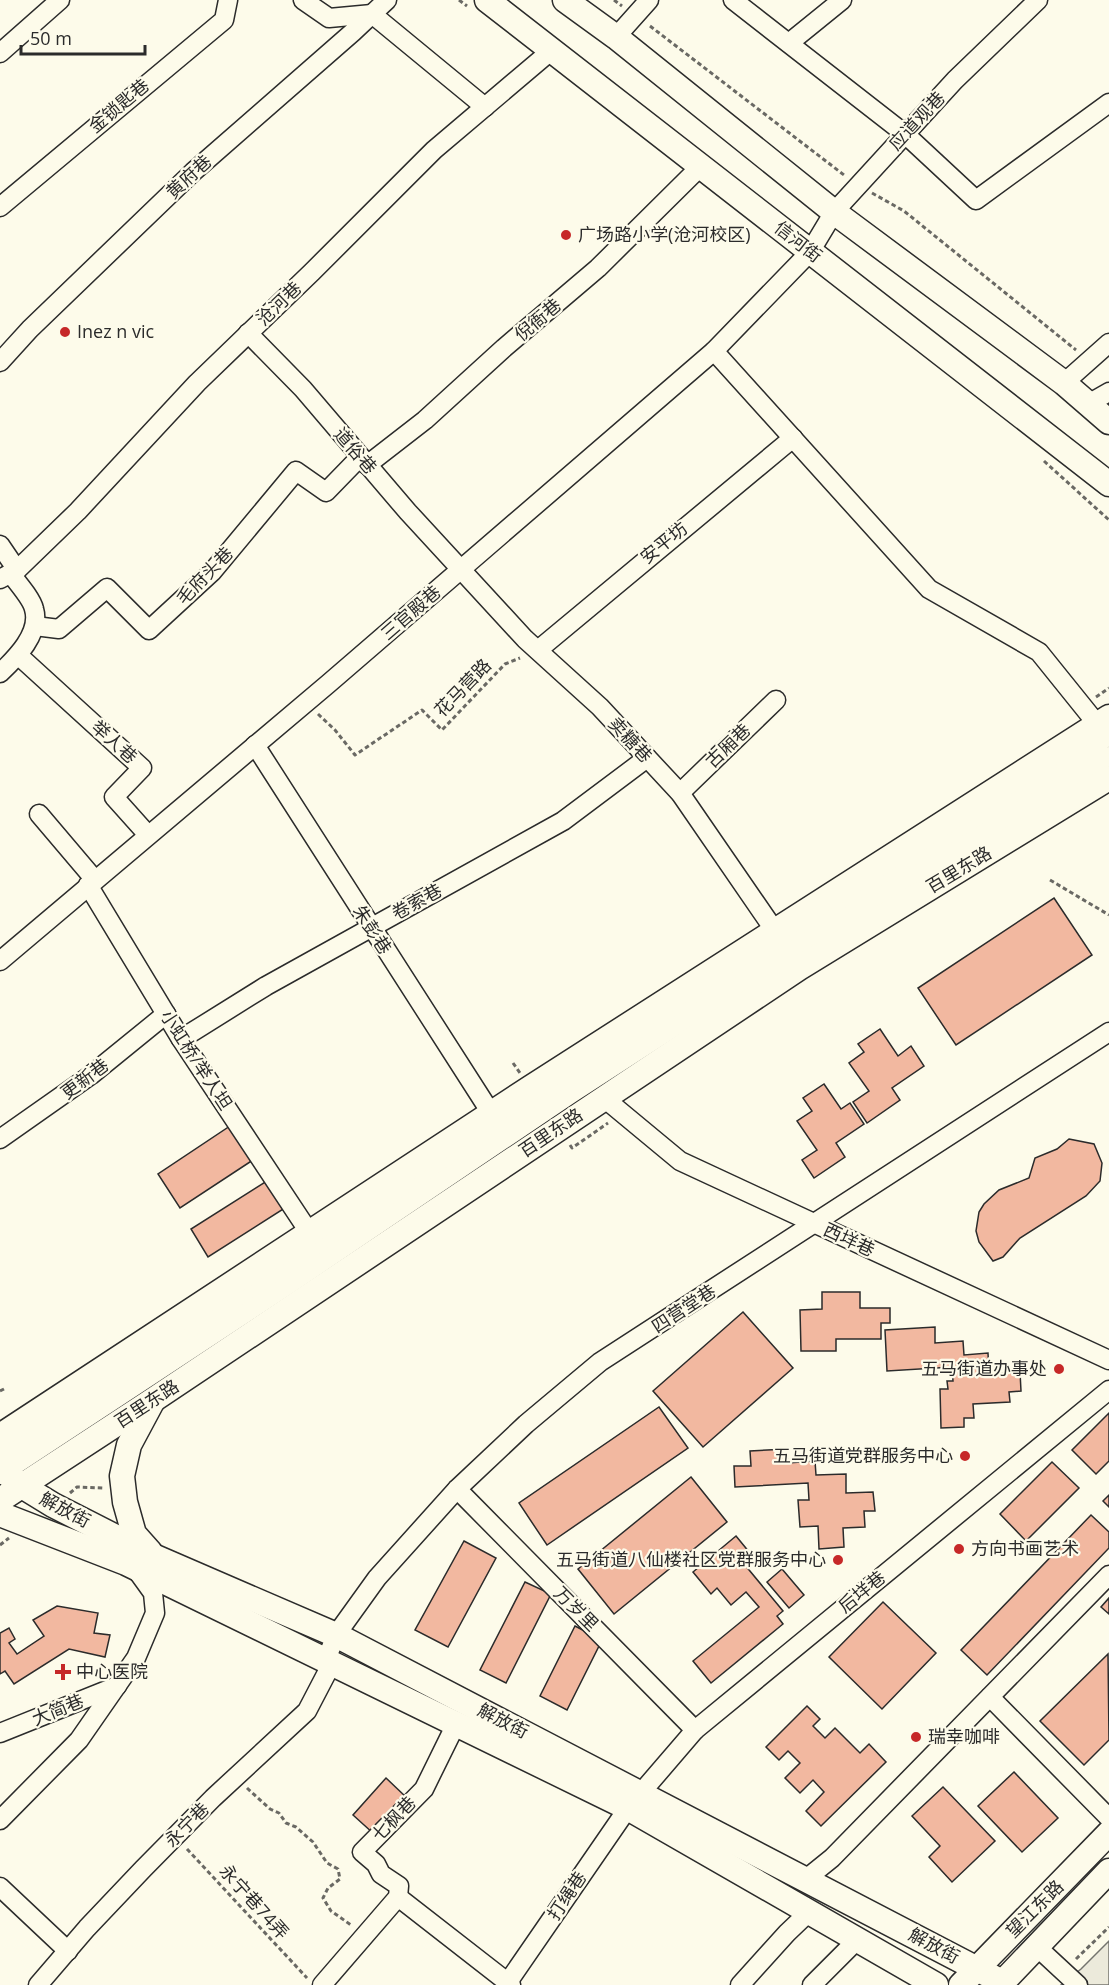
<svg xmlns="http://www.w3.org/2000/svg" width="1109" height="1985" font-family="'Open Sans','Noto Sans SC',sans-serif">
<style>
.parking{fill:#eceadb;stroke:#74746e;stroke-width:1.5}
.building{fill:#f2b8a0;stroke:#2b2b2b;stroke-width:1.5}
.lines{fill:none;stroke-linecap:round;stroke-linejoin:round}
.minor-casing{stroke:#2b2b2b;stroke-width:21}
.major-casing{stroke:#2b2b2b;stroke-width:27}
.path{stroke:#6a6964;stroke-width:3;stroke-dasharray:4.5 3;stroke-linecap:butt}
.minor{stroke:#fdfbea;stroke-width:18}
.major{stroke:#fdfbea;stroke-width:24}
.poi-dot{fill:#c62828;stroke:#fdfbea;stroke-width:2}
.labels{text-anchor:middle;stroke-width:4.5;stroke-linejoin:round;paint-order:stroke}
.street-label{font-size:18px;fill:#2b2b2b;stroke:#fdfbea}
.poi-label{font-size:18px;fill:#2b2b2b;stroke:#fdfbea;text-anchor:start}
</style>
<rect width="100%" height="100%" fill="#fdfbea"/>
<!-- parking -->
<path class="parking" d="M1109 1941V1985H1061L1081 1969Z"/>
<!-- building -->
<g class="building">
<path d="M1054 898 1092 955 956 1045 918 988Z"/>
<path d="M880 1029 898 1056 911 1046 924 1066 892 1088 900 1100 867 1123 853 1102 869 1091 849 1063 864 1052 858 1044Z"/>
<path d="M824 1084 841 1109 850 1103 864 1124 836 1143 845 1157 814 1178 802 1160 817 1150 797 1121 812 1111 803 1098Z"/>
<path d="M233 1124 256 1158 180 1208 158 1174Z"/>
<path d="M1069 1139 1094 1144 1102 1163 1100 1181 1086 1196 1020 1238 1003 1257 993 1261 979 1242 976 1231 979 1212 984 1204 999 1190 1029 1178 1035 1158 1057 1149Z"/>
<path d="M270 1179 288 1206 208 1257 191 1229Z"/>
<path d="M822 1292H860V1308H890V1323H881V1339H836V1351H801L800 1310 822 1309Z"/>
<path d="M743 1312 793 1368 703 1447 653 1391Z"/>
<path d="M935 1327V1343L963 1341 964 1355 988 1353 989 1374 1020 1372 1021 1391 1009 1392 1010 1402 973 1404 974 1418H964V1427L941 1428 940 1389H948L947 1381H953L952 1367 887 1371 885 1330Z"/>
<path d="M659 1407 688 1448 547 1545 519 1503Z"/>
<path d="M1109 1413V1461L1096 1474 1072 1450Z"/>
<path d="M787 1449 788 1463 815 1461 816 1475 846 1474V1493L873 1492 875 1511H864L865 1527 843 1528 844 1547 819 1549 818 1526 800 1527 798 1500H809L808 1483 735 1487 734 1466H751L750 1451Z"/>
<path d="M1052 1462 1079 1488 1026 1541 1000 1514Z"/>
<path d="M691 1477 727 1522 614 1614 578 1569Z"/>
<path d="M1109 1495V1507L1103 1501Z"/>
<path d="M1091 1515 1109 1532V1548L987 1675 961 1650Z"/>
<path d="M736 1536 754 1558 745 1565 783 1611 777 1616 783 1624 711 1683 693 1661 759 1607 746 1592 731 1605 717 1588 711 1594 693 1572Z"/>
<path d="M464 1541 496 1558 448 1647 415 1630Z"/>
<path d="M782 1569 804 1595 789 1608 767 1582Z"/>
<path d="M525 1582 551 1594 506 1683 480 1670Z"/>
<path d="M1109 1598V1614L1101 1607Z"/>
<path d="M883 1602 936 1653 882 1709 829 1657Z"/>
<path d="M57 1606 98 1613 94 1633 110 1635 105 1657 69 1649 14 1684 5 1671 0 1674V1633L9 1628 15 1639 9 1643 17 1654 44 1636 33 1620Z"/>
<path d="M575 1626 602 1640 567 1710 540 1696Z"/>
<path d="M1108 1654 1109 1740 1084 1765 1040 1721Z"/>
<path d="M807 1706 820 1719 813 1726 825 1738 835 1728 860 1753 869 1744 886 1762 821 1826 806 1811 824 1792 813 1780 800 1793 785 1778 800 1763 788 1751 779 1760 766 1747Z"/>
<path d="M1014 1772 1058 1818 1022 1852 978 1806Z"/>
<path d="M386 1778 407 1798 374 1834 353 1815Z"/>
<path d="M943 1787 995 1841 952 1882 929 1857 940 1846 912 1816Z"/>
</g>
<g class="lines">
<!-- minor casing -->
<g class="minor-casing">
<g id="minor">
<path d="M303 0 329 18 372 14 485 107"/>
<path d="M733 0 905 134 976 200 1109 103"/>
<path d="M616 37 649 0"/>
<path d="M789 43 842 0"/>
<path d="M0 53 60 0"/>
<path d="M0 207 224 20 228 0"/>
<path d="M248 333 303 389 408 512 525 639 600 707 680 793 775 931"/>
<path d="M714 351 929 589 1039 652 1097 724"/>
<path d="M0 362 30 329 193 172 353 32 387 0"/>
<path d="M1064 383 1109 343"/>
<path d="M1088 404 1109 392"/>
<path d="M367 465 425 420 504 348 598 268 701 166"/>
<path d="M0 545 17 570"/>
<path d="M0 579 17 570 78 511 197 383 312 272 434 150 552 50"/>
<path d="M35 626 59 629 107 588 149 630 212 572 296 471 326 492 360 457"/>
<path d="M538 650 793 438"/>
<path d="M18 655 142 768 114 797 148 835"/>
<path d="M0 673C16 658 41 633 34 609 32 599 17 582 10 573"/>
<path d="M255 745 491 1113"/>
<path d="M680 793 776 700"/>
<path d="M39 814 95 880"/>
<path d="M88 885 181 1039 309 1232"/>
<path d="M0 961 328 684 714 351 810 252 834 212 955 80 1038 0"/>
<path d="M181 1039 266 986 563 821 647 758"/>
<path d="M604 1098 680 1161 1109 1360"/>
<path d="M0 1139 91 1075 166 1014"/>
<path d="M0 1458 537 1099 1109 736"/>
<path d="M0 1475 290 1284 571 1094 789 953 1109 756"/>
<path d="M457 1489 695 1730"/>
<path d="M326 1660 336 1635 377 1578 457 1489 526 1424 600 1362 1109 1032"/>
<path d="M990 1697 1109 1818"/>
<path d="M0 1733 117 1686"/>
<path d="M0 1820 79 1740 136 1658 155 1613 153 1593 135 1568"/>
<path d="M806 1879 832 1858 1109 1575"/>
<path d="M0 1887 68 1951"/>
<path d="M398 1897 511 1985"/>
<path d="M1037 1947 1078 1985"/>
<path d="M38 1985 87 1928 143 1869 213 1798 307 1711 332 1663"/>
<path d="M322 1985 398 1897 399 1886 381 1874 376 1864 362 1852 424 1789 456 1724"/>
<path d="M506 1985 628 1808 695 1730 1109 1390"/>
<path d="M740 1985 787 1933 809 1912"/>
<path d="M812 1985 857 1940"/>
</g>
</g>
<!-- major casing -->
<g class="major-casing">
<g id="major">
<path d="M487 0 1109 484"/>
<path d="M565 0 616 37 834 212 1064 383 1109 422"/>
<path d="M0 1436 530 1088 1109 717"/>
<path d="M0 1468 22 1486 53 1505 153 1556 336 1635 1002 1982"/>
<path d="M0 1500 153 1400 799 968 1109 778"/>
<path d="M0 1514 126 1563 628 1808 936 1985"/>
<path d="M150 1552 134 1534 125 1502 122 1476 129 1445 152 1402"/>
<path d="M961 1985 1109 1833"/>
<path d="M1000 1985 1109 1871"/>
</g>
</g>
<!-- path -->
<g class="path">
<path d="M459 0 467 6"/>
<path d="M614 0 622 6"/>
<path d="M650 26 844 175"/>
<path d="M872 193 904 211 1076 350"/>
<path d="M1044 461 1109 520"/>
<path d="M1096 697 1109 688"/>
<path d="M318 714 335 730 355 755 422 710 442 730 505 664 520 658"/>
<path d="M1050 880 1109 915"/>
<path d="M513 1063 520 1073"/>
<path d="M570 1145 572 1148 608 1123"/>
<path d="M0 1391 4 1389"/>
<path d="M70 1493 77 1487 103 1488"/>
<path d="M0 1545 9 1538"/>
<path d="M247 1788 270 1809 279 1813 286 1823 296 1827 313 1842 327 1863 338 1869 340 1879 328 1888 323 1898 331 1911 351 1925"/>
<path d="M187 1849 307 1978"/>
<path d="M1076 1959 1109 1927"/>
</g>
<!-- minor -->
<use href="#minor" class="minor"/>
<!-- major -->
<use href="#major" class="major"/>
</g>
<!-- markers -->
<g class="poi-dot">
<circle cx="566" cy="235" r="6"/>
<circle cx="65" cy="332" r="6"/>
<circle cx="1059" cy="1369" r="6"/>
<circle cx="965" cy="1456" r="6"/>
<circle cx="959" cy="1549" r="6"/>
<circle cx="838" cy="1560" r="6"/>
<path d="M60 1663h6v6h6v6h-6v6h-6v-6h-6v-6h6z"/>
<circle cx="916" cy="1737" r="6"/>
</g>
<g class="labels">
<!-- street labels -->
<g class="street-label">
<text transform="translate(119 106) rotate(-40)" y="6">金锁匙巷</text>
<text transform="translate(917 121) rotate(-47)" y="6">应道观巷</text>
<text transform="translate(189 177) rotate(-43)" y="6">黄府巷</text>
<text transform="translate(798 242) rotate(38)" y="6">信河街</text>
<text transform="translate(279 304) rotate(-44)" y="6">沧河巷</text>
<text transform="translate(538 320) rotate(-40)" y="6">倪衙巷</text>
<text transform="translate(355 451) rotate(49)" y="6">道俗巷</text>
<text transform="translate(664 543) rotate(-39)" y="6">安平坊</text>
<text transform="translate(205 576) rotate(-46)" y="6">毛府头巷</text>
<text transform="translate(411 613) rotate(-41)" y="6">三官殿巷</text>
<text transform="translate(463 688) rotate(-46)" y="6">花马营路</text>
<text transform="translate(630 740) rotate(47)" y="6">卖糖巷</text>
<text transform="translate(114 742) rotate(42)" y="6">举人巷</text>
<text transform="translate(728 746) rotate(-44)" y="6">古厢巷</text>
<text transform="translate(959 870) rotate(-31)" y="6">百里东路</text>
<text transform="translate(417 902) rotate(-29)" y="6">卷索巷</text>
<text transform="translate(372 930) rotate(57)" y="6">朱彭巷</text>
<text transform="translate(196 1060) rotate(57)" y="6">小虹桥/举人坦</text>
<text transform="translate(85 1079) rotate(-37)" y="6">更新巷</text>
<text transform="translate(551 1133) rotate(-34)" y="6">百里东路</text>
<text transform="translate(849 1240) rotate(25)" y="6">西垟巷</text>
<text transform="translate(684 1309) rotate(-33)" y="6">四营堂巷</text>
<text transform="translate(147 1404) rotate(-33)" y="6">百里东路</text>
<text transform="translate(65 1510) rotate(28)" y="6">解放街</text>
<text transform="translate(862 1592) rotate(-39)" y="6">后垟巷</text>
<text transform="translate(576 1609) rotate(45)" y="6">万岁里</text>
<text transform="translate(58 1710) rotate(-22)" y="6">大简巷</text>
<text transform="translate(503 1721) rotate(27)" y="6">解放街</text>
<text transform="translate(394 1819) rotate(-46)" y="6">七枫巷</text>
<text transform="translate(187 1825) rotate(-45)" y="6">永宁巷</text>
<text transform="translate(567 1896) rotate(-56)" y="6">打绳巷</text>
<text transform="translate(254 1902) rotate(48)" y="6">永宁巷74弄</text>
<text transform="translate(1035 1909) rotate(-45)" y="6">望江东路</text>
<text transform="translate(934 1946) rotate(28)" y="6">解放街</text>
</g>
<!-- poi labels -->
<g class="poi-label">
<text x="578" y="241">广场路小学(沧河校区)</text>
<text x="77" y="338">Inez n vic</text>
<text x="1047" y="1375" text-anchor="end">五马街道办事处</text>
<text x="953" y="1462" text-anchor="end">五马街道党群服务中心</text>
<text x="971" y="1555">方向书画艺术</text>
<text x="826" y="1566" text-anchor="end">五马街道八仙楼社区党群服务中心</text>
<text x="76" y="1678">中心医院</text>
<text x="928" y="1743">瑞幸咖啡</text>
</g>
</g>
<!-- scale -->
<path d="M21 45v9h124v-9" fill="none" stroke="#2b2b2b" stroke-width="3"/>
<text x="30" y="45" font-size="18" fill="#2b2b2b" stroke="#fdfbea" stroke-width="4.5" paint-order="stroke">50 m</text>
</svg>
